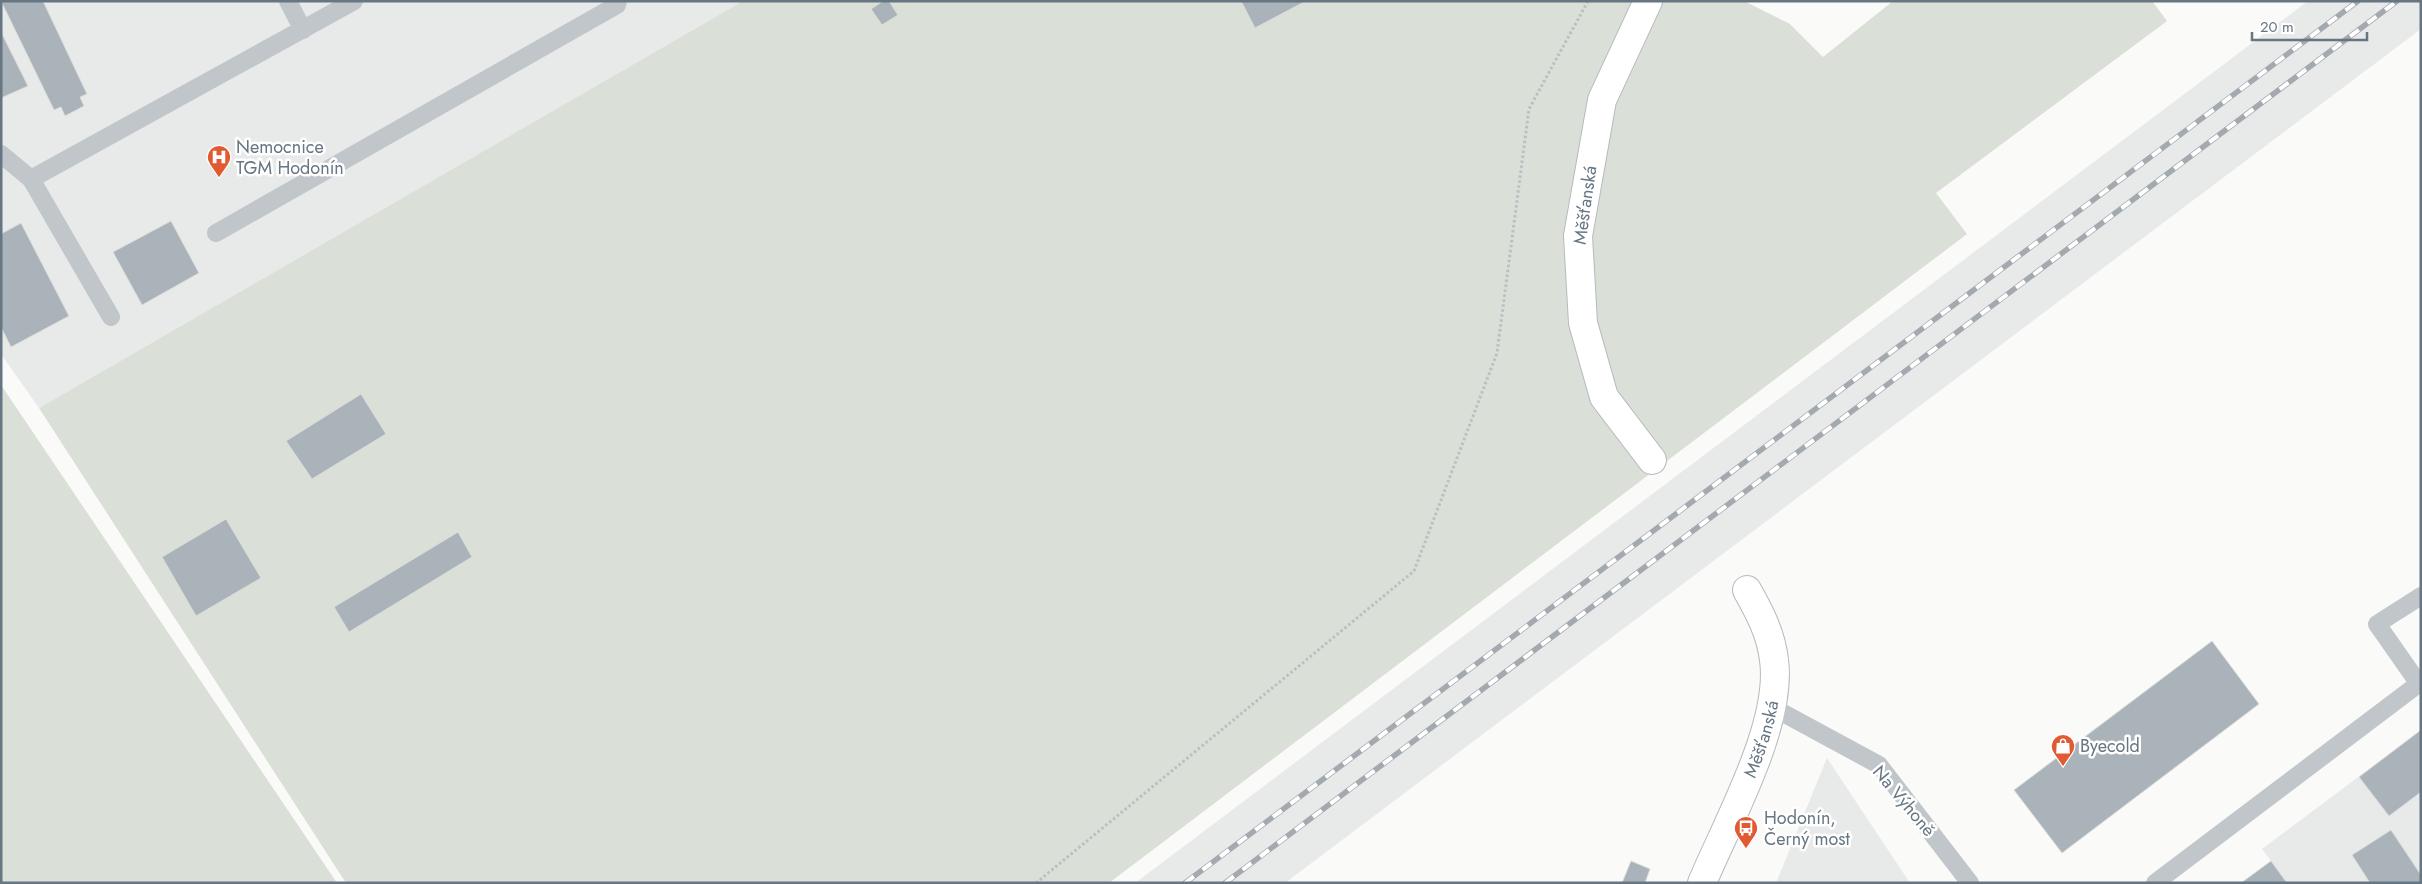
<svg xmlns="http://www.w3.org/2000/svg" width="2422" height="884" font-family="Jost,sans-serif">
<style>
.built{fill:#e8e9e9}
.green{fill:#dadfd7}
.building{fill:#aab3b9;stroke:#dcdcda}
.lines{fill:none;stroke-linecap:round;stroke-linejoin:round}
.secondary-casing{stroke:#b4babe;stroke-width:30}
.path{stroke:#bcbfc2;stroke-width:3;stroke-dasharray:2.5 2.5;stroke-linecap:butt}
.service{stroke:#c1c6ca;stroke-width:18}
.secondary{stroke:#fff;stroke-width:28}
.rail-casing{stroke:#a3aaaf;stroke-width:5.5}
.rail{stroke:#fff;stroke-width:4;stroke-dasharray:11;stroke-linecap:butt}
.labels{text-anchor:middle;stroke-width:5;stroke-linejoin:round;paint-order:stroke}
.poi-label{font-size:18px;fill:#667682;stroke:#fff;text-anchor:start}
.street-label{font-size:18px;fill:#667682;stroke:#fff}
</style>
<rect width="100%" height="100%" fill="#fafaf8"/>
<!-- built -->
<g class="built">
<path d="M1 1H743L39 408 1 354Z"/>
<path d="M2308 1H2421V29L1285 883H1135Z"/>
<path d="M2421 730V883H2241L2271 861 2262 849Z"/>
<path d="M1827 758 1910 883H1776Z"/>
</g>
<!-- green -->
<g class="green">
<path d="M743 1H1744L1790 24 1823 57 1893 1H2152L2167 21 1936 193 1967 234 1109 883H346L39 408Z"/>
<path d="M1 385 337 883H1Z"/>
</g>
<!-- building -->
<g class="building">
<path d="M1 1H43L87 94 80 97 84 106 65 116 61 107 54 110Z"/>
<path d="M883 1H889L898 15 882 25 871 9Z"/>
<path d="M1241 1H1306L1255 28Z"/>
<path d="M1 32 28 86 1 98Z"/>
<path d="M171 221 199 273 142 305 113 252Z"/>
<path d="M21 223 69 316 11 347 1 327V234Z"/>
<path d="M361 394 386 434 312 479 286 441Z"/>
<path d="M226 519 261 578 196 616 162 557Z"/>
<path d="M458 532 472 557 349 632 334 607Z"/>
<path d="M2212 641 2259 704 2062 853 2014 790Z"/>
<path d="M2421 730V792L2389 816 2359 777Z"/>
<path d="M2391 830 2421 875V883H2370L2352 855Z"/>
<path d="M1631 861 1650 869 1645 883H1622Z"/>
<path d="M2271 861 2287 883H2241Z"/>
</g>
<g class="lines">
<!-- secondary casing -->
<g class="secondary-casing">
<g id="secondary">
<path d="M1648 1 1602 100 1578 236 1583 323 1604 397 1652 460"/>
<path id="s1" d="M1702 883C1727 823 1783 724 1774 660 1771 634 1760 613 1747 590"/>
</g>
</g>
<!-- path -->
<path class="path" d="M1036 883 1414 571 1497 353 1529 109 1588 1"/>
<!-- service -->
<g class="service">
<path d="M288 1 303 30"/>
<path d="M1 154 31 179"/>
<path d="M216 233 617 5 618 1"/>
<path d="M111 317 31 179 354 1"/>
<path d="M2419 684 2377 624 2421 596"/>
<path d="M1772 707 1879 765 1970 883"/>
<path d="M2155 883 2421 682"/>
</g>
<!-- secondary -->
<use href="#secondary" class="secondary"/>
<!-- rail casing -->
<g class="rail-casing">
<g id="rail">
<path d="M1185 883 2358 1"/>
<path d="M1225 883 2397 1"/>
</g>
</g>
<!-- rail -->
<use href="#rail" class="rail"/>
</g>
<!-- icons -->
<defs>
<g id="hospital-pin" transform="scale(1.25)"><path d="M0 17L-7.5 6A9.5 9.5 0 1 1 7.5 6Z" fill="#e15a31" stroke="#fff"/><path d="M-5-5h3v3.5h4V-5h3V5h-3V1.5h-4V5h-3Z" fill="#fff"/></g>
<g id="shop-pin" transform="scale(1.25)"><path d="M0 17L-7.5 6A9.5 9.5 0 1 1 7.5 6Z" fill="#e15a31" stroke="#fff"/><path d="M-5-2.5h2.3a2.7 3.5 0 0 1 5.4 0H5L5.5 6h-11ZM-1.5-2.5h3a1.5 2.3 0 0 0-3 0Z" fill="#fff"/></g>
<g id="bus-pin" transform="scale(1.25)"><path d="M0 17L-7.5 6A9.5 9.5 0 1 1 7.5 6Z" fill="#e15a31" stroke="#fff"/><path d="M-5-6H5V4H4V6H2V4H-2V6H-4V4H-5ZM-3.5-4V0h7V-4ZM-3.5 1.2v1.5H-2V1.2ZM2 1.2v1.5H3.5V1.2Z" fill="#fff"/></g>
</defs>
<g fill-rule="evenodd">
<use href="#hospital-pin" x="219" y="157"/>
<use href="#shop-pin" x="2063" y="746"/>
<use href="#bus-pin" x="1746" y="828"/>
</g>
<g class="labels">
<!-- poi labels -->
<g class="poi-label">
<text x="236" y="153">Nemocnice<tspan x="236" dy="21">TGM Hodonín</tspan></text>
<text x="2080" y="752">Byecold</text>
<text x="1764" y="824">Hodonín,<tspan x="1764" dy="21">Černý most</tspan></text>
</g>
<!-- street labels -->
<g class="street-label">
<text transform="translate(1585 205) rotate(-82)" y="6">Měšťanská</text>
<text dy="6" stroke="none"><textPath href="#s1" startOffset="156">Měšťanská</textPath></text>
<text transform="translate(1904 801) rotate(50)" y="6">Na Výhoně</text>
</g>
</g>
<!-- border -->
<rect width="2422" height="884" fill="none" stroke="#667682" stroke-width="5"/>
<!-- scale -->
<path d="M2252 32v8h115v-8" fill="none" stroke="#667682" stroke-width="2.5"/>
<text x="2260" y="32" font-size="15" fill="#667682" stroke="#ffffff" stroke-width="4" paint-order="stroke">20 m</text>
</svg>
